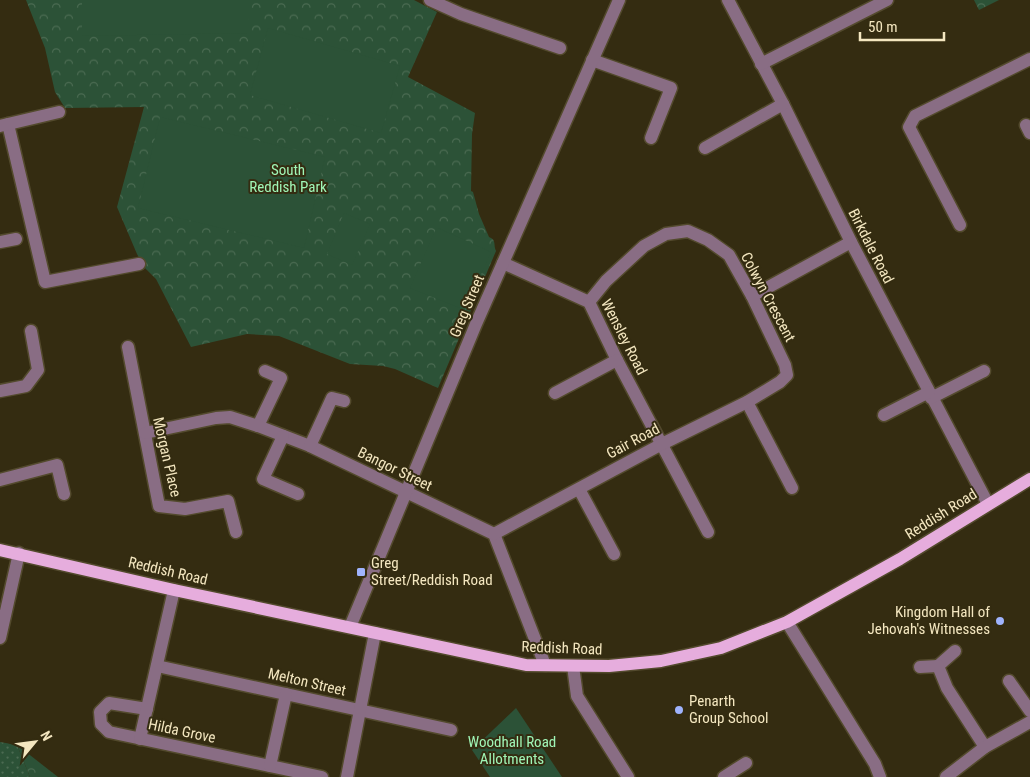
<svg xmlns="http://www.w3.org/2000/svg" width="1030" height="777" font-family="'Roboto Condensed',sans-serif">
<style>
.grass{fill:url(#grass-dots)}
.forest{fill:url(#forest-crowns)}
.garden{fill:#2c5237}
.lines{fill:none;stroke-linecap:round;stroke-linejoin:round}
.minor-casing{stroke:#534a2d;stroke-width:15}
.major-casing{stroke:#534a2d;stroke-width:15}
.minor{stroke:#896d84;stroke-width:12}
.major{stroke:#e6addd;stroke-width:12}
.poi-dot{fill:#9fb3fd;stroke:#342c11;stroke-width:2}
.labels{text-anchor:middle;stroke-width:4;stroke-linejoin:round;paint-order:stroke}
.park-label{font-size:15px;fill:#a0f6b7;stroke:#342c11}
.street-label{font-size:15px;fill:#f4e7c0;stroke:#342c11}
.poi-label{font-size:15px;fill:#f4e7c0;stroke:#342c11;text-anchor:start}
</style>
<defs>
<pattern id="grass-dots" width="8" height="8" patternUnits="userSpaceOnUse" patternTransform="scale(1.25)"><rect width="8" height="8" fill="#2c5237"/><path d="M2 2h.1M6 6h.1" fill="none" stroke="#4b6b52" stroke-width="1.8" stroke-linecap="round"/></pattern>
<pattern id="forest-crowns" width="20" height="18" patternUnits="userSpaceOnUse" patternTransform="scale(1.25)"><rect width="20" height="18" fill="#2c5237"/><path d="M2 6a3 3 0 1 1 6 0M12 15a3 3 0 1 1 6 0" fill="none" stroke="#4b6b52"/></pattern>
</defs>
<rect width="100%" height="100%" fill="#342c11"/>
<!-- grass -->
<path class="grass" d="M0 742 17 745 30 777H0Z"/>
<!-- forest -->
<g class="forest">
<path d="M26 0H414L437 12 408 77 475 113 472 134 471 191 473 192 479 214 489 237C497 240 493 245 496 251L438 388 395 369 383 366 350 364 279 336 247 334 191 347 156 279 144 267 137 254 117 207 144 107 65 108 55 92 45 48Z"/>
<path d="M974 0H999L979 10Z"/>
<path d="M17 745 58 777H30Z"/>
</g>
<!-- garden -->
<g class="garden">
<path d="M82 0H248V33L82 36Z"/>
<path d="M268 28 400 66 381 133 250 95Z"/>
<path d="M160 117 325 157 304 248 138 208Z"/>
<path d="M344 213 370 224 352 265 327 254Z"/>
<path d="M438 228 491 252 465 310 410 288 435 231Z"/>
<path d="M516 708 562 777H490L472 750Z"/>
</g>
<g class="lines">
<!-- minor casing -->
<g class="minor-casing">
<g id="minor">
<path d="M430 0 461 14 560 48"/>
<path d="M728 0 783 104 851 242 988 504"/>
<path d="M592 60 671 88 651 138"/>
<path d="M761 64 887 0"/>
<path d="M8 124 45 282 139 264"/>
<path d="M1026 125 1030 133"/>
<path d="M0 126 59 112"/>
<path d="M705 148 783 104"/>
<path d="M960 225 909 127 915 116 1030 59"/>
<path d="M0 242 16 239"/>
<path d="M503 263 589 302 617 360 708 532"/>
<path d="M752 296 851 242"/>
<path d="M128 347 159 506 185 509 228 501 236 532"/>
<path d="M0 391 26 386 38 370 31 331"/>
<path d="M555 393 617 360"/>
<path d="M931 398 984 371"/>
<path d="M747 402 792 488"/>
<path d="M884 415 929 392"/>
<path d="M258 426 281 378 265 371"/>
<path d="M145 433 216 418 230 417 258 426 310 446 494 534 545 665"/>
<path d="M283 436 263 479 298 494"/>
<path d="M310 446 332 398 344 401"/>
<path d="M0 480 57 465 64 494"/>
<path d="M579 489 614 554"/>
<path d="M494 534 662 444 747 402 780 382 787 375 785 365 752 296 729 255 708 240 688 231 666 234 644 246 606 281 589 302"/>
<path d="M787 622 875 764 880 777"/>
<path d="M350 627 476 324 619 0"/>
<path d="M0 638 19 553"/>
<path d="M157 666 451 730"/>
<path d="M573 666 577 696 628 777"/>
<path d="M938 666 955 651"/>
<path d="M920 667 938 666 947 688 985 747"/>
<path d="M1009 681 1030 711"/>
<path d="M147 709 109 703 100 712 101 724 109 732 322 777"/>
<path d="M140 739 174 590"/>
<path d="M270 766 286 694"/>
<path d="M347 777 375 633"/>
<path d="M724 777 746 763"/>
<path d="M946 777 985 747 1030 722"/>
</g>
</g>
<!-- major casing -->
<g class="major-casing">
<path id="major" d="M0 550 174 590 526 665 609 666 661 661 721 648 787 622 900 559 1030 479"/>
</g>
<!-- minor -->
<use href="#minor" class="minor"/>
<!-- major -->
<use href="#major" class="major"/>
</g>
<!-- markers -->
<g class="poi-dot">
<rect x="356" y="567" width="10" height="10" rx="2.5"/>
<circle cx="1000" cy="621" r="5"/>
<circle cx="679" cy="710" r="5"/>
</g>
<g class="labels">
<!-- park labels -->
<g class="park-label">
<text x="288" y="175">South<tspan x="288" dy="17">Reddish Park</tspan></text>
<text x="512" y="747">Woodhall Road<tspan x="512" dy="17">Allotments</tspan></text>
</g>
<!-- street labels -->
<g class="street-label">
<text transform="translate(871 246) rotate(63)" y="5">Birkdale Road</text>
<text transform="translate(768 297) rotate(62)" y="5">Colwyn Crescent</text>
<text transform="translate(467 306) rotate(-67)" y="5">Greg Street</text>
<text transform="translate(624 337) rotate(63)" y="5">Wensley Road</text>
<text transform="translate(633 441) rotate(-28)" y="5">Gair Road</text>
<text transform="translate(167 457) rotate(77)" y="5">Morgan Place</text>
<text transform="translate(395 469) rotate(26)" y="5">Bangor Street</text>
<text transform="translate(941 514) rotate(-32)" y="5">Reddish Road</text>
<text transform="translate(168 571) rotate(13)" y="5">Reddish Road</text>
<text transform="translate(562 648) rotate(2)" y="5">Reddish Road</text>
<text transform="translate(307 682) rotate(13)" y="5">Melton Street</text>
<text transform="translate(182 731) rotate(12)" y="5">Hilda Grove</text>
</g>
<!-- poi labels -->
<g class="poi-label">
<text x="371" y="568">Greg<tspan x="371" dy="17">Street/Reddish Road</tspan></text>
<text x="990" y="617" text-anchor="end">Kingdom Hall of<tspan x="990" dy="17">Jehovah's Witnesses</tspan></text>
<text x="689" y="706">Penarth<tspan x="689" dy="17">Group School</tspan></text>
</g>
</g>
<!-- north arrow -->
<g transform="translate(35 742) rotate(61)" stroke="#342c11" stroke-width="4" paint-order="stroke">
<path d="M0-4L9 19L0 12L-9 19Z" fill="#f4e7c0"/>
<text y="-8" font-size="14" font-weight="bold" text-anchor="middle" fill="#f4e7c0">N</text>
</g>
<!-- scale -->
<path d="M860 32v8h84v-8" fill="none" stroke="#f4e7c0" stroke-width="2.5"/>
<text x="868" y="32" font-size="15" fill="#f4e7c0" stroke="#342c11" stroke-width="4" paint-order="stroke">50 m</text>
</svg>
